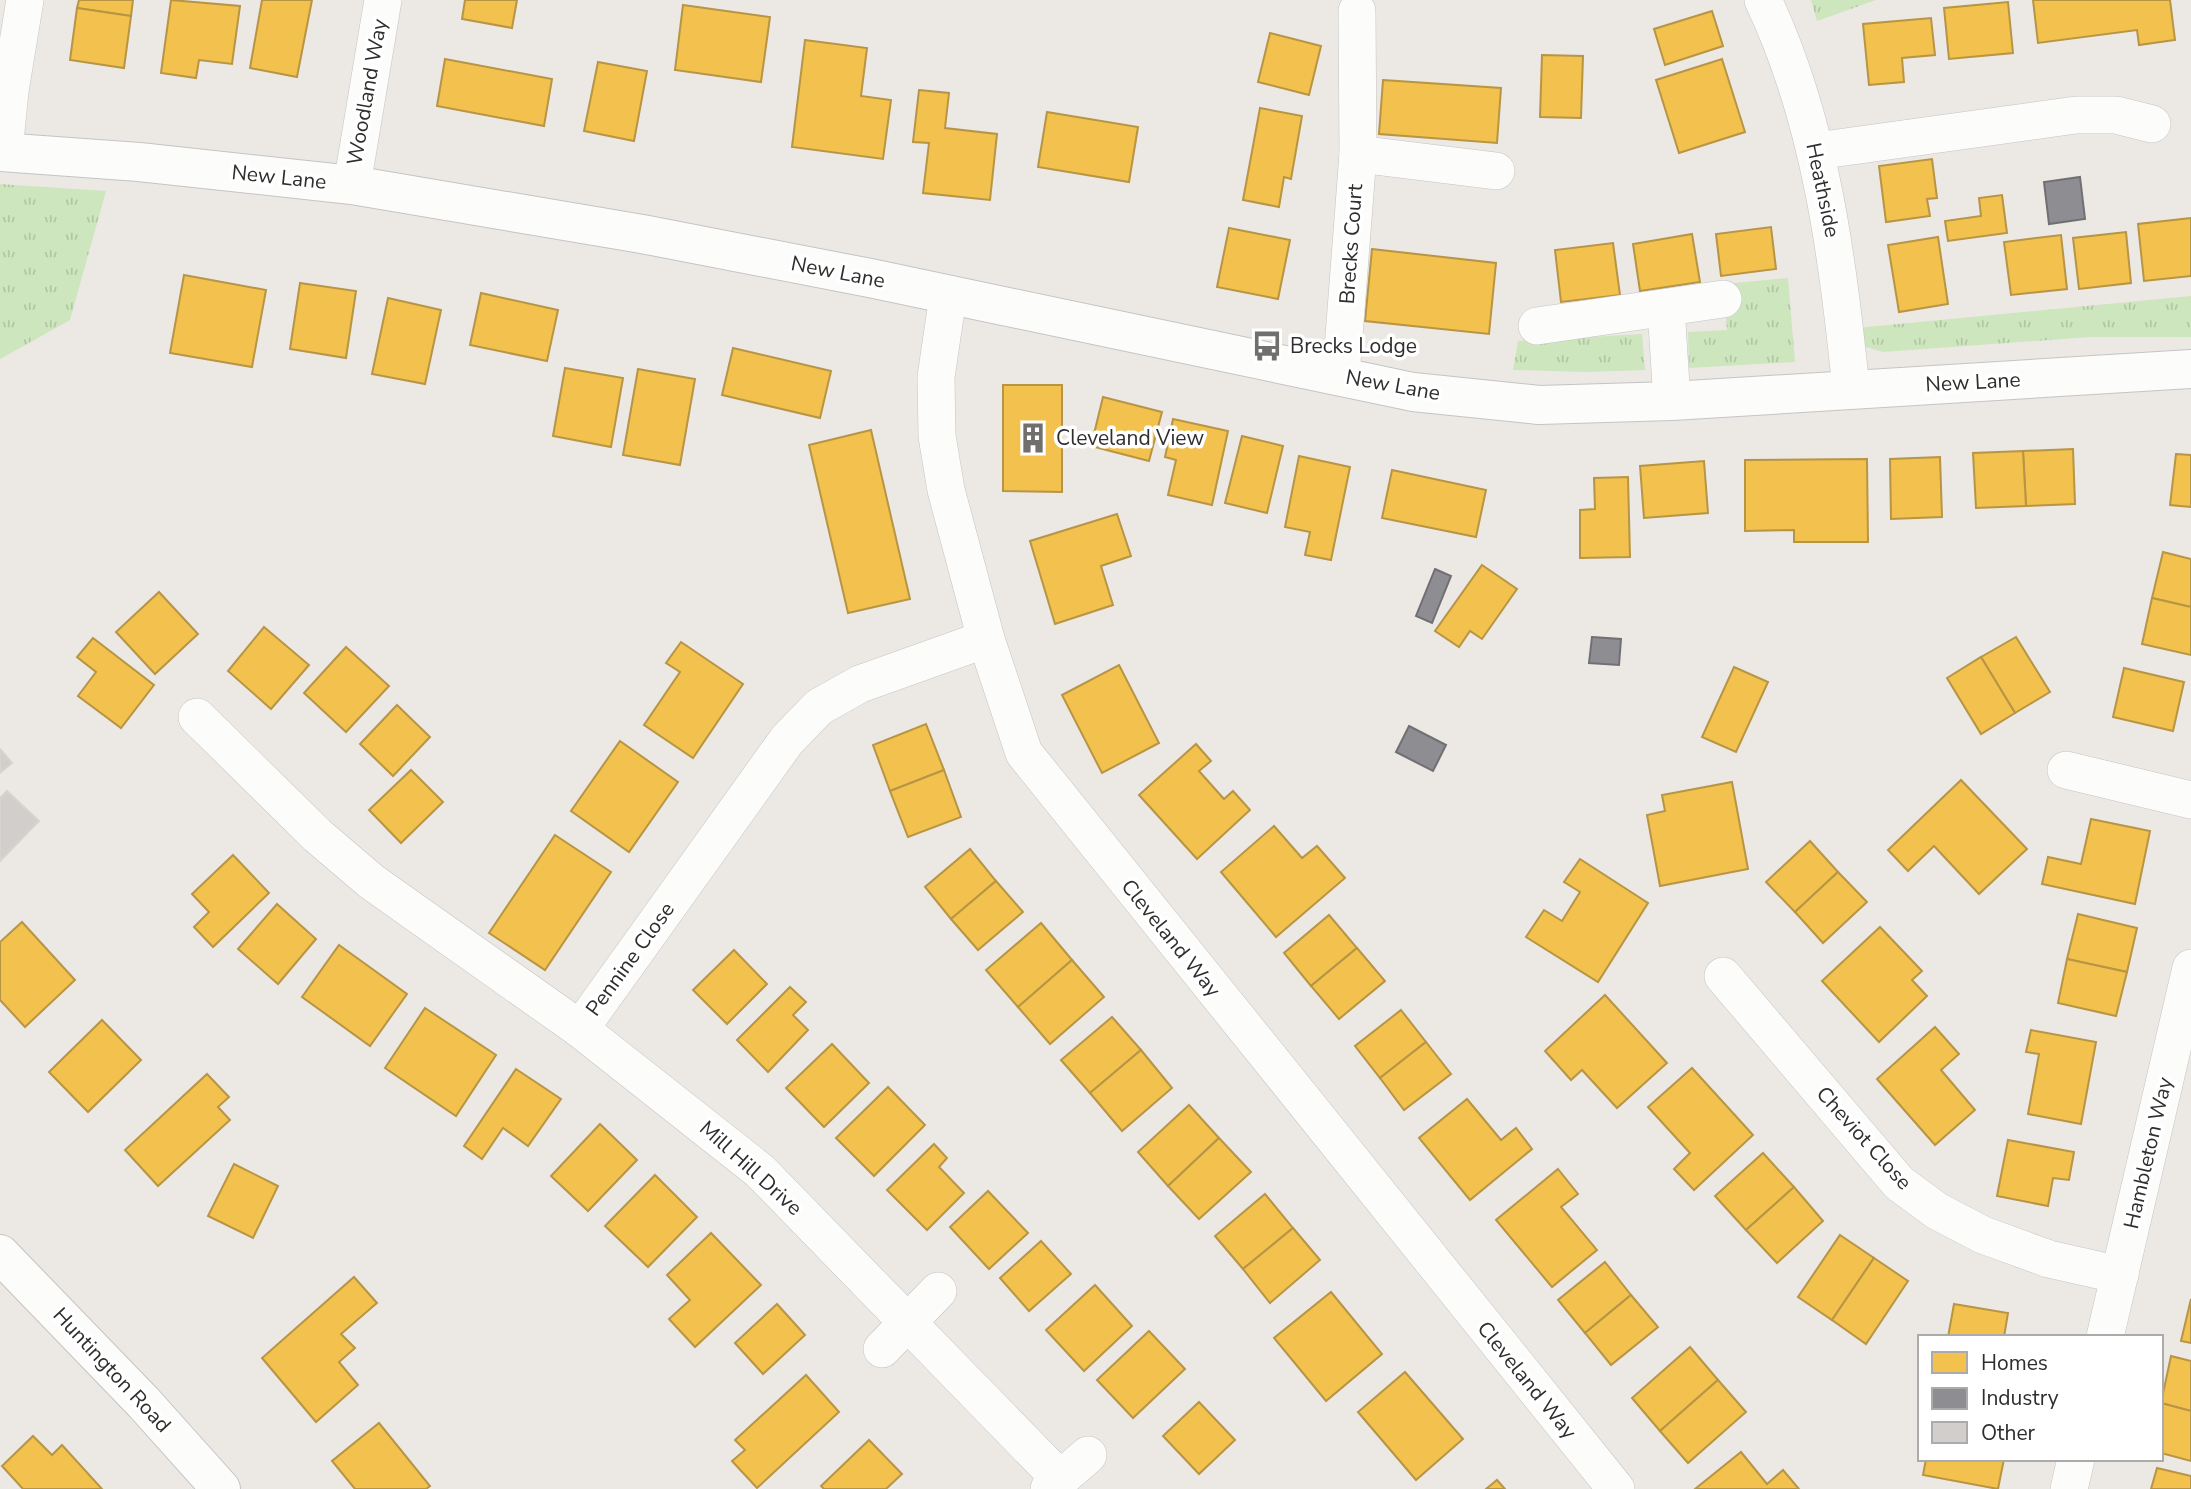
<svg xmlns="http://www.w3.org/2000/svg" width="2191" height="1489" font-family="'Nunito Sans',sans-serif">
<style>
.grass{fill:url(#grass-tufts)}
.homes{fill:#f2c14e;stroke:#b79544;stroke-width:2}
.industry{fill:#8d8d92;stroke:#707074;stroke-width:2}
.building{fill:#d1cecb;stroke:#d7d4d0;stroke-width:2}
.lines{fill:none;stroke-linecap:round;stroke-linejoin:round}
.minor-casing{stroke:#c5c4c5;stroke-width:38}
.tertiary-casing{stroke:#c5c4c5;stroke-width:40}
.minor{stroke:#fcfcfb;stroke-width:37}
.tertiary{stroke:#fcfcfb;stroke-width:38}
.labels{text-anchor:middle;stroke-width:7;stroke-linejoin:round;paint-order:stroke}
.street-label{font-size:21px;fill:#2e2e2e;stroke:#fff}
.poi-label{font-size:21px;fill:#2e2e2e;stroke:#fff;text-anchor:start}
</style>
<defs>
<pattern id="grass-tufts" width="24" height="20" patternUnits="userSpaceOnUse" patternTransform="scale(1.75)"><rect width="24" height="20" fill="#cee6be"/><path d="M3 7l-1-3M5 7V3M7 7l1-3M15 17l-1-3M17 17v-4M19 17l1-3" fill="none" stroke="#b1c6a4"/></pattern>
</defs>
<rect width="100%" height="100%" fill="#ece8e4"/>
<!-- grass -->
<g class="grass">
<path d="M1811 0H1876L1817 21Z"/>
<path d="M0 184 106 191 70 320 0 359Z"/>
<path d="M1788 278 1795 362 1689 368 1688 332 1727 330 1723 284Z"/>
<path d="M2191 296V337H2091L1883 352 1863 346 1856 328Z"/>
<path d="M1642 334 1645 370 1587 372 1513 370 1518 341Z"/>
</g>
<!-- homes -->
<g class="homes">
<path d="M79 0H133L131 16 77 8Z"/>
<path d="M171 0 240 6 232 64 199 60 196 78 161 73Z"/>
<path d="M262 0H312L297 77 250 68Z"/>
<path d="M465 0H517L512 28 462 19Z"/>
<path d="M2033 0H2170L2175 40 2139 45 2137 30 2038 43Z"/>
<path d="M2008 2 2013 53 1949 59 1944 8Z"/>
<path d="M683 5 770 17 761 82 675 70Z"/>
<path d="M77 8 131 16 124 68 70 60Z"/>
<path d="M1712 11 1723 46 1665 65 1654 29Z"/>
<path d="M1931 18 1935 55 1902 58 1904 82 1869 85 1863 24Z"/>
<path d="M1270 33 1321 46 1309 95 1258 82Z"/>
<path d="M805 40 867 48 861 96 891 100 883 159 792 147Z"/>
<path d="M1542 55 1583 56 1581 118 1540 117Z"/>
<path d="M445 59 552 79 544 126 437 106Z"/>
<path d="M1722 59 1745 132 1679 153 1656 80Z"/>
<path d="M598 62 647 71 634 141 584 131Z"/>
<path d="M1383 80 1501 88 1497 143 1379 134Z"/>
<path d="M919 90 949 93 945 128 997 134 990 200 923 193 929 143 913 142Z"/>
<path d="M1260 108 1302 116 1291 179 1284 177 1279 207 1243 200Z"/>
<path d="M1047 112 1138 127 1129 182 1038 167Z"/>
<path d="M1932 159 1937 198 1927 199 1930 216 1886 222 1879 166Z"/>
<path d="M2002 195 2007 233 1948 241 1945 221 1981 216 1979 198Z"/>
<path d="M2191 218V276L2144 281 2138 224Z"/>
<path d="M1771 227 1776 269 1721 276 1716 234Z"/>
<path d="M1229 228 1290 240 1278 299 1217 287Z"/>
<path d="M2126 232 2131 283 2079 289 2073 238Z"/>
<path d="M1692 234 1700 282 1640 291 1633 244Z"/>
<path d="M2061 235 2067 289 2011 295 2004 242Z"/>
<path d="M1938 237 1948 304 1899 312 1888 245Z"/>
<path d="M1613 243 1620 295 1561 302 1555 250Z"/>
<path d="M1372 249 1496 263 1489 334 1365 321Z"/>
<path d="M184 275 266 290 252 367 170 353Z"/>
<path d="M300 283 356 291 346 358 290 349Z"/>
<path d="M481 293 558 310 547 361 470 345Z"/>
<path d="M388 298 441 310 425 384 372 374Z"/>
<path d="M733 348 831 371 820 418 722 395Z"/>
<path d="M565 368 623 378 611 447 553 436Z"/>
<path d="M638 369 695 379 680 465 623 455Z"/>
<path d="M1003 385H1062V492L1003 491Z"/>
<path d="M1103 397 1162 412 1149 461 1091 446Z"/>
<path d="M1173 419 1228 431 1212 505 1168 495 1176 460 1165 457Z"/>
<path d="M871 430 910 599 848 613 809 445Z"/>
<path d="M1242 436 1283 446 1267 513 1225 503Z"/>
<path d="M2073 449 2075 504 2026 506 2023 451Z"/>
<path d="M2023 451 2026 506 1976 508 1973 453Z"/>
<path d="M2176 454 2191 455V507L2170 505Z"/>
<path d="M1299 456 1350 467 1331 560 1305 555 1310 532 1285 527Z"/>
<path d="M1940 457 1942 517 1891 519 1890 459Z"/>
<path d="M1867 459 1868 542H1794V530L1745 531V460Z"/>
<path d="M1704 461 1708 513 1644 518 1640 466Z"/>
<path d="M1392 470 1486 490 1476 537 1382 518Z"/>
<path d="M1628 477 1630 557 1580 558V510L1595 509 1594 478Z"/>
<path d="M1117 514 1131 556 1101 566 1113 605 1055 624 1030 541Z"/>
<path d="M2163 552 2191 559V607L2152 598Z"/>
<path d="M1482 565 1517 589 1482 639 1470 631 1459 647 1435 631Z"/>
<path d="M159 592 198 634 155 674 116 632Z"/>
<path d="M2152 598 2191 607V655L2142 644Z"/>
<path d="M264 627 309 665 271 709 228 671Z"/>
<path d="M2016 637 2050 692 2015 713 1981 657Z"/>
<path d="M93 638 154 685 121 728 78 696 96 672 77 657Z"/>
<path d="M681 642 743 684 693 758 644 725 680 672 666 663Z"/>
<path d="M346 647 389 686 346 732 304 693Z"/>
<path d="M1981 657 2015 713 1981 734 1947 678Z"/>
<path d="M1119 665 1159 743 1102 773 1062 695Z"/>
<path d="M1734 667 1768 682 1736 752 1702 737Z"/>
<path d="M2124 668 2184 682 2173 731 2113 717Z"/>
<path d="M397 705 430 737 393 776 360 744Z"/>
<path d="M926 724 944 770 890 791 873 745Z"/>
<path d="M620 741 678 782 629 852 571 811Z"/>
<path d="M1196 744 1211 761 1199 771 1224 799 1233 791 1250 810 1197 859 1139 795Z"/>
<path d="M411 770 443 802 401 843 369 810Z"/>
<path d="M944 770 961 817 908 837 890 791Z"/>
<path d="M1961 780 2027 849 1979 894 1934 846 1908 871 1888 850Z"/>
<path d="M1732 782 1748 869 1660 886 1647 815 1665 811 1662 795Z"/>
<path d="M2091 819 2150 831 2135 904 2042 884 2048 857 2081 864Z"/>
<path d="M1274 826 1302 858 1317 846 1345 878 1276 937 1221 872Z"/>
<path d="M555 835 611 872 545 970 489 933Z"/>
<path d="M1810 841 1838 872 1795 912 1766 882Z"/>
<path d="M970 849 996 881 951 919 925 887Z"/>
<path d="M233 855 269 893 213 947 194 927 209 912 192 894Z"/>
<path d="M1580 859 1648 903 1598 982 1526 937 1544 910 1562 921 1580 892 1564 882Z"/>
<path d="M1838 872 1867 902 1823 943 1795 912Z"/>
<path d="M996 881 1023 912 978 950 951 919Z"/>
<path d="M277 904 316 939 278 984 238 949Z"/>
<path d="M2078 914 2137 928 2127 972 2067 959Z"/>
<path d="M1329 915 1357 948 1311 986 1284 953Z"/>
<path d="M22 922 75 980 25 1027 0 1000V942Z"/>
<path d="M1041 923 1072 960 1018 1007 986 970Z"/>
<path d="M1880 927 1922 971 1912 980 1927 996 1879 1042 1822 981Z"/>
<path d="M339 945 407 994 370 1046 302 997Z"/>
<path d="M1357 948 1385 981 1339 1019 1311 986Z"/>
<path d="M734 950 767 984 727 1024 693 990Z"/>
<path d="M2067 959 2127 972 2116 1016 2058 1003Z"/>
<path d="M1072 960 1104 997 1050 1044 1018 1007Z"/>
<path d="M790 987 806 1002 793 1015 808 1030 768 1072 737 1040Z"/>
<path d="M1605 995 1667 1063 1617 1108 1582 1070 1571 1080 1545 1051Z"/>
<path d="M425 1008 496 1055 456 1116 385 1068Z"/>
<path d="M1401 1010 1426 1042 1380 1078 1355 1046Z"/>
<path d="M1112 1017 1141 1050 1090 1093 1061 1060Z"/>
<path d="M102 1020 141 1060 88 1112 49 1072Z"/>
<path d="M1935 1027 1959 1054 1941 1070 1975 1110 1935 1145 1877 1079Z"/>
<path d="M2031 1030 2096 1042 2081 1124 2028 1114 2039 1054 2026 1052Z"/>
<path d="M1426 1042 1451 1074 1404 1110 1380 1078Z"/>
<path d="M832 1044 869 1083 824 1127 786 1088Z"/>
<path d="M1141 1050 1172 1088 1122 1131 1090 1093Z"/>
<path d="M1692 1068 1753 1135 1694 1190 1674 1169 1690 1153 1648 1107Z"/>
<path d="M516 1069 561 1099 528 1146 503 1128 482 1159 464 1146Z"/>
<path d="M207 1074 229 1097 218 1107 230 1120 158 1186 125 1150Z"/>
<path d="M888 1087 925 1125 874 1176 836 1138Z"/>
<path d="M1467 1099 1501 1140 1516 1128 1532 1149 1470 1200 1419 1138Z"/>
<path d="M1189 1105 1219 1138 1168 1186 1138 1152Z"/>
<path d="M600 1124 637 1160 588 1211 551 1176Z"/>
<path d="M1219 1138 1251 1172 1199 1219 1168 1186Z"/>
<path d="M2008 1140 2074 1152 2069 1180 2053 1178 2048 1206 1997 1196Z"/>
<path d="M934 1144 947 1158 939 1167 964 1193 927 1230 887 1190Z"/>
<path d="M1763 1153 1794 1187 1746 1230 1715 1196Z"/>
<path d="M234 1164 278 1186 253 1238 208 1216Z"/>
<path d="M1558 1169 1578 1194 1561 1207 1597 1250 1552 1287 1496 1220Z"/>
<path d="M655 1175 697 1217 648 1267 605 1226Z"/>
<path d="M1794 1187 1823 1221 1777 1263 1746 1230Z"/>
<path d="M988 1191 1028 1233 989 1269 950 1227Z"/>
<path d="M1265 1194 1293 1228 1243 1269 1215 1236Z"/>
<path d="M1293 1228 1320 1260 1270 1303 1243 1269Z"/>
<path d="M711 1233 761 1285 695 1347 669 1319 690 1300 667 1275Z"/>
<path d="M1840 1235 1874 1258 1832 1320 1798 1297Z"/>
<path d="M1041 1241 1071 1274 1029 1311 1000 1278Z"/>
<path d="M1874 1258 1908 1281 1866 1344 1832 1320Z"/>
<path d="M1605 1262 1631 1295 1585 1333 1558 1300Z"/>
<path d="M354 1277 377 1303 341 1334 355 1348 339 1362 358 1385 316 1422 262 1358Z"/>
<path d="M1095 1285 1132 1326 1084 1371 1046 1330Z"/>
<path d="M1331 1292 1382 1354 1326 1401 1274 1338Z"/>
<path d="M1631 1295 1658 1327 1611 1365 1585 1333Z"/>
<path d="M2191 1299V1343L2181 1341Z"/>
<path d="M777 1304 805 1335 763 1374 735 1343Z"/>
<path d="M1954 1304 2008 1313 2004 1337H1948Z"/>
<path d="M1149 1331 1185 1369 1133 1418 1097 1380Z"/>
<path d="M1690 1347 1718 1380 1660 1431 1632 1398Z"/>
<path d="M2171 1356 2191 1361V1411L2161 1403Z"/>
<path d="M1405 1372 1463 1439 1416 1480 1358 1412Z"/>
<path d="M806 1375 839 1412 757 1488 732 1461 745 1450 735 1440Z"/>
<path d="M1718 1380 1746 1412 1688 1463 1660 1431Z"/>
<path d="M1199 1402 1235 1440 1199 1474 1163 1436Z"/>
<path d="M2161 1403 2191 1411V1461L2161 1453Z"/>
<path d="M379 1423 430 1486 426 1489H355L332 1461Z"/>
<path d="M33 1436 52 1455 62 1445 102 1489H23L2 1466Z"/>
<path d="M869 1440 902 1474 886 1489H824L821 1486Z"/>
<path d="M1741 1452 1767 1484 1783 1470 1799 1489H1695Z"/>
<path d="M1926 1459H2004L1998 1489 1923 1475Z"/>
<path d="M2157 1468 2191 1476V1489H2151Z"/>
<path d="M1497 1480 1505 1489H1486Z"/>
</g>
<!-- industry -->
<g class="industry">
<path d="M2080 177 2085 219 2049 224 2044 182Z"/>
<path d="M1435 569 1451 576 1432 623 1416 616Z"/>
<path d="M1592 637 1621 639 1619 665 1589 663Z"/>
<path d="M1409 726 1446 745 1433 771 1396 752Z"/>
</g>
<!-- building -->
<g class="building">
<path d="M0 749 12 763 0 773Z"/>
<path d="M7 791 39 821 0 861V798Z"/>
</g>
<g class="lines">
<!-- minor casing -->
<g class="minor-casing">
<g id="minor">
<path d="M1763 0C1821 122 1837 256 1851 388"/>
<path d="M1816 151 2076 115H2116L2152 124"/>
<path d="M4 152 10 91 25 0"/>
<path d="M1358 154 1496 171"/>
<path d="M352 185 383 0"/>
<path d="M948 296 936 377 937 436 946 490 986 639 1024 753 1616 1489"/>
<path d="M1666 308 1672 401"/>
<path d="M1537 326 1723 299"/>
<path d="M1341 375 1358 154 1357 11"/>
<path d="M197 717 318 836 372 882 580 1029 760 1171 1060 1479"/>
<path d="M2066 770 2191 800"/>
<path d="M1723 976 1899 1183 1937 1211 1983 1235 2049 1259 2120 1275"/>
<path d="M580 1029 787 740 819 707 860 684 986 639"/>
<path d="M2105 1337 2191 968"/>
<path d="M882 1349 938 1291"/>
<path d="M1049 1489 1088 1455"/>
<path d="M2069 1489 2076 1459"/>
</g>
</g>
<!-- tertiary casing -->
<g class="tertiary-casing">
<g id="tertiary">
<path d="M0 152 139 162 352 185 642 234 870 278 1413 392 1539 405 1672 401 2191 369"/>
<path d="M0 1254 144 1403 221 1489"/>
</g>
</g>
<!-- minor -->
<use href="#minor" class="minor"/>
<!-- tertiary -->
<use href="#tertiary" class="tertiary"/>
</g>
<!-- icons -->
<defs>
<g id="bus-bare" transform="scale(2.415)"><path d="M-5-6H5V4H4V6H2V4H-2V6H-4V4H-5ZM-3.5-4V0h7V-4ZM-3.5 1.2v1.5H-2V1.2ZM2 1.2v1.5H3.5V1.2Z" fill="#706f6e" stroke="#fff" stroke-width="2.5" paint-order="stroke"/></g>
<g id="building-bare" transform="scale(2.415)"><path d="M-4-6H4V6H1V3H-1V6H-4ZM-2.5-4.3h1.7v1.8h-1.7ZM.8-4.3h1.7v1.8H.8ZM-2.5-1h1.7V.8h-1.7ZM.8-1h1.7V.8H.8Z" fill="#706f6e" stroke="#fff" stroke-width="2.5" paint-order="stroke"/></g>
</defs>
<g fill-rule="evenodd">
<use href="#bus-bare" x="1267" y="346"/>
<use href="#building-bare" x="1033" y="438"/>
</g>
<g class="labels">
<!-- street labels -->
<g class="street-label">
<text transform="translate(367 92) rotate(-80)" y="7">Woodland Way</text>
<text transform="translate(279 177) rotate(6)" y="7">New Lane</text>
<text transform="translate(1823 190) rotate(78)" y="7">Heathside</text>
<text transform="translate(1351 244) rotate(-86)" y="7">Brecks Court</text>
<text transform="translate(838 272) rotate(11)" y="7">New Lane</text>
<text transform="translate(1973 382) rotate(-3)" y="7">New Lane</text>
<text transform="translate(1393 385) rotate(10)" y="7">New Lane</text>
<text transform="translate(1171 938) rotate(51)" y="7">Cleveland Way</text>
<text transform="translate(630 959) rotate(-54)" y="7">Pennine Close</text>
<text transform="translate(1864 1138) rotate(48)" y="7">Cheviot Close</text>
<text transform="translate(2148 1153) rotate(-77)" y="7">Hambleton Way</text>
<text transform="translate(751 1168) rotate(42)" y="7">Mill Hill Drive</text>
<text transform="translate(112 1370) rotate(47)" y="7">Huntington Road</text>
<text transform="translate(1527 1380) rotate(51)" y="7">Cleveland Way</text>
</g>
<!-- poi labels -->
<g class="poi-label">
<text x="1290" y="353">Brecks Lodge</text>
<text x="1056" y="445">Cleveland View</text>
</g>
</g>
<!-- legend -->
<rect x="1918" y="1335" width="245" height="126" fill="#ffffff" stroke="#ababab" stroke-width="2"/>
<rect x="1932" y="1352" width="35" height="21" fill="#f2c14e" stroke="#ababab" stroke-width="2"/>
<text x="1981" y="1370" font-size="21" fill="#2e2e2e">Homes</text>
<rect x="1932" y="1388" width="35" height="21" fill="#8d8d92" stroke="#ababab" stroke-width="2"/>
<text x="1981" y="1405" font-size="21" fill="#2e2e2e">Industry</text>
<rect x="1932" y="1422" width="35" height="21" fill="#d1cecb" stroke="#ababab" stroke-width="2"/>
<text x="1981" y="1440" font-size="21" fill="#2e2e2e">Other</text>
</svg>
